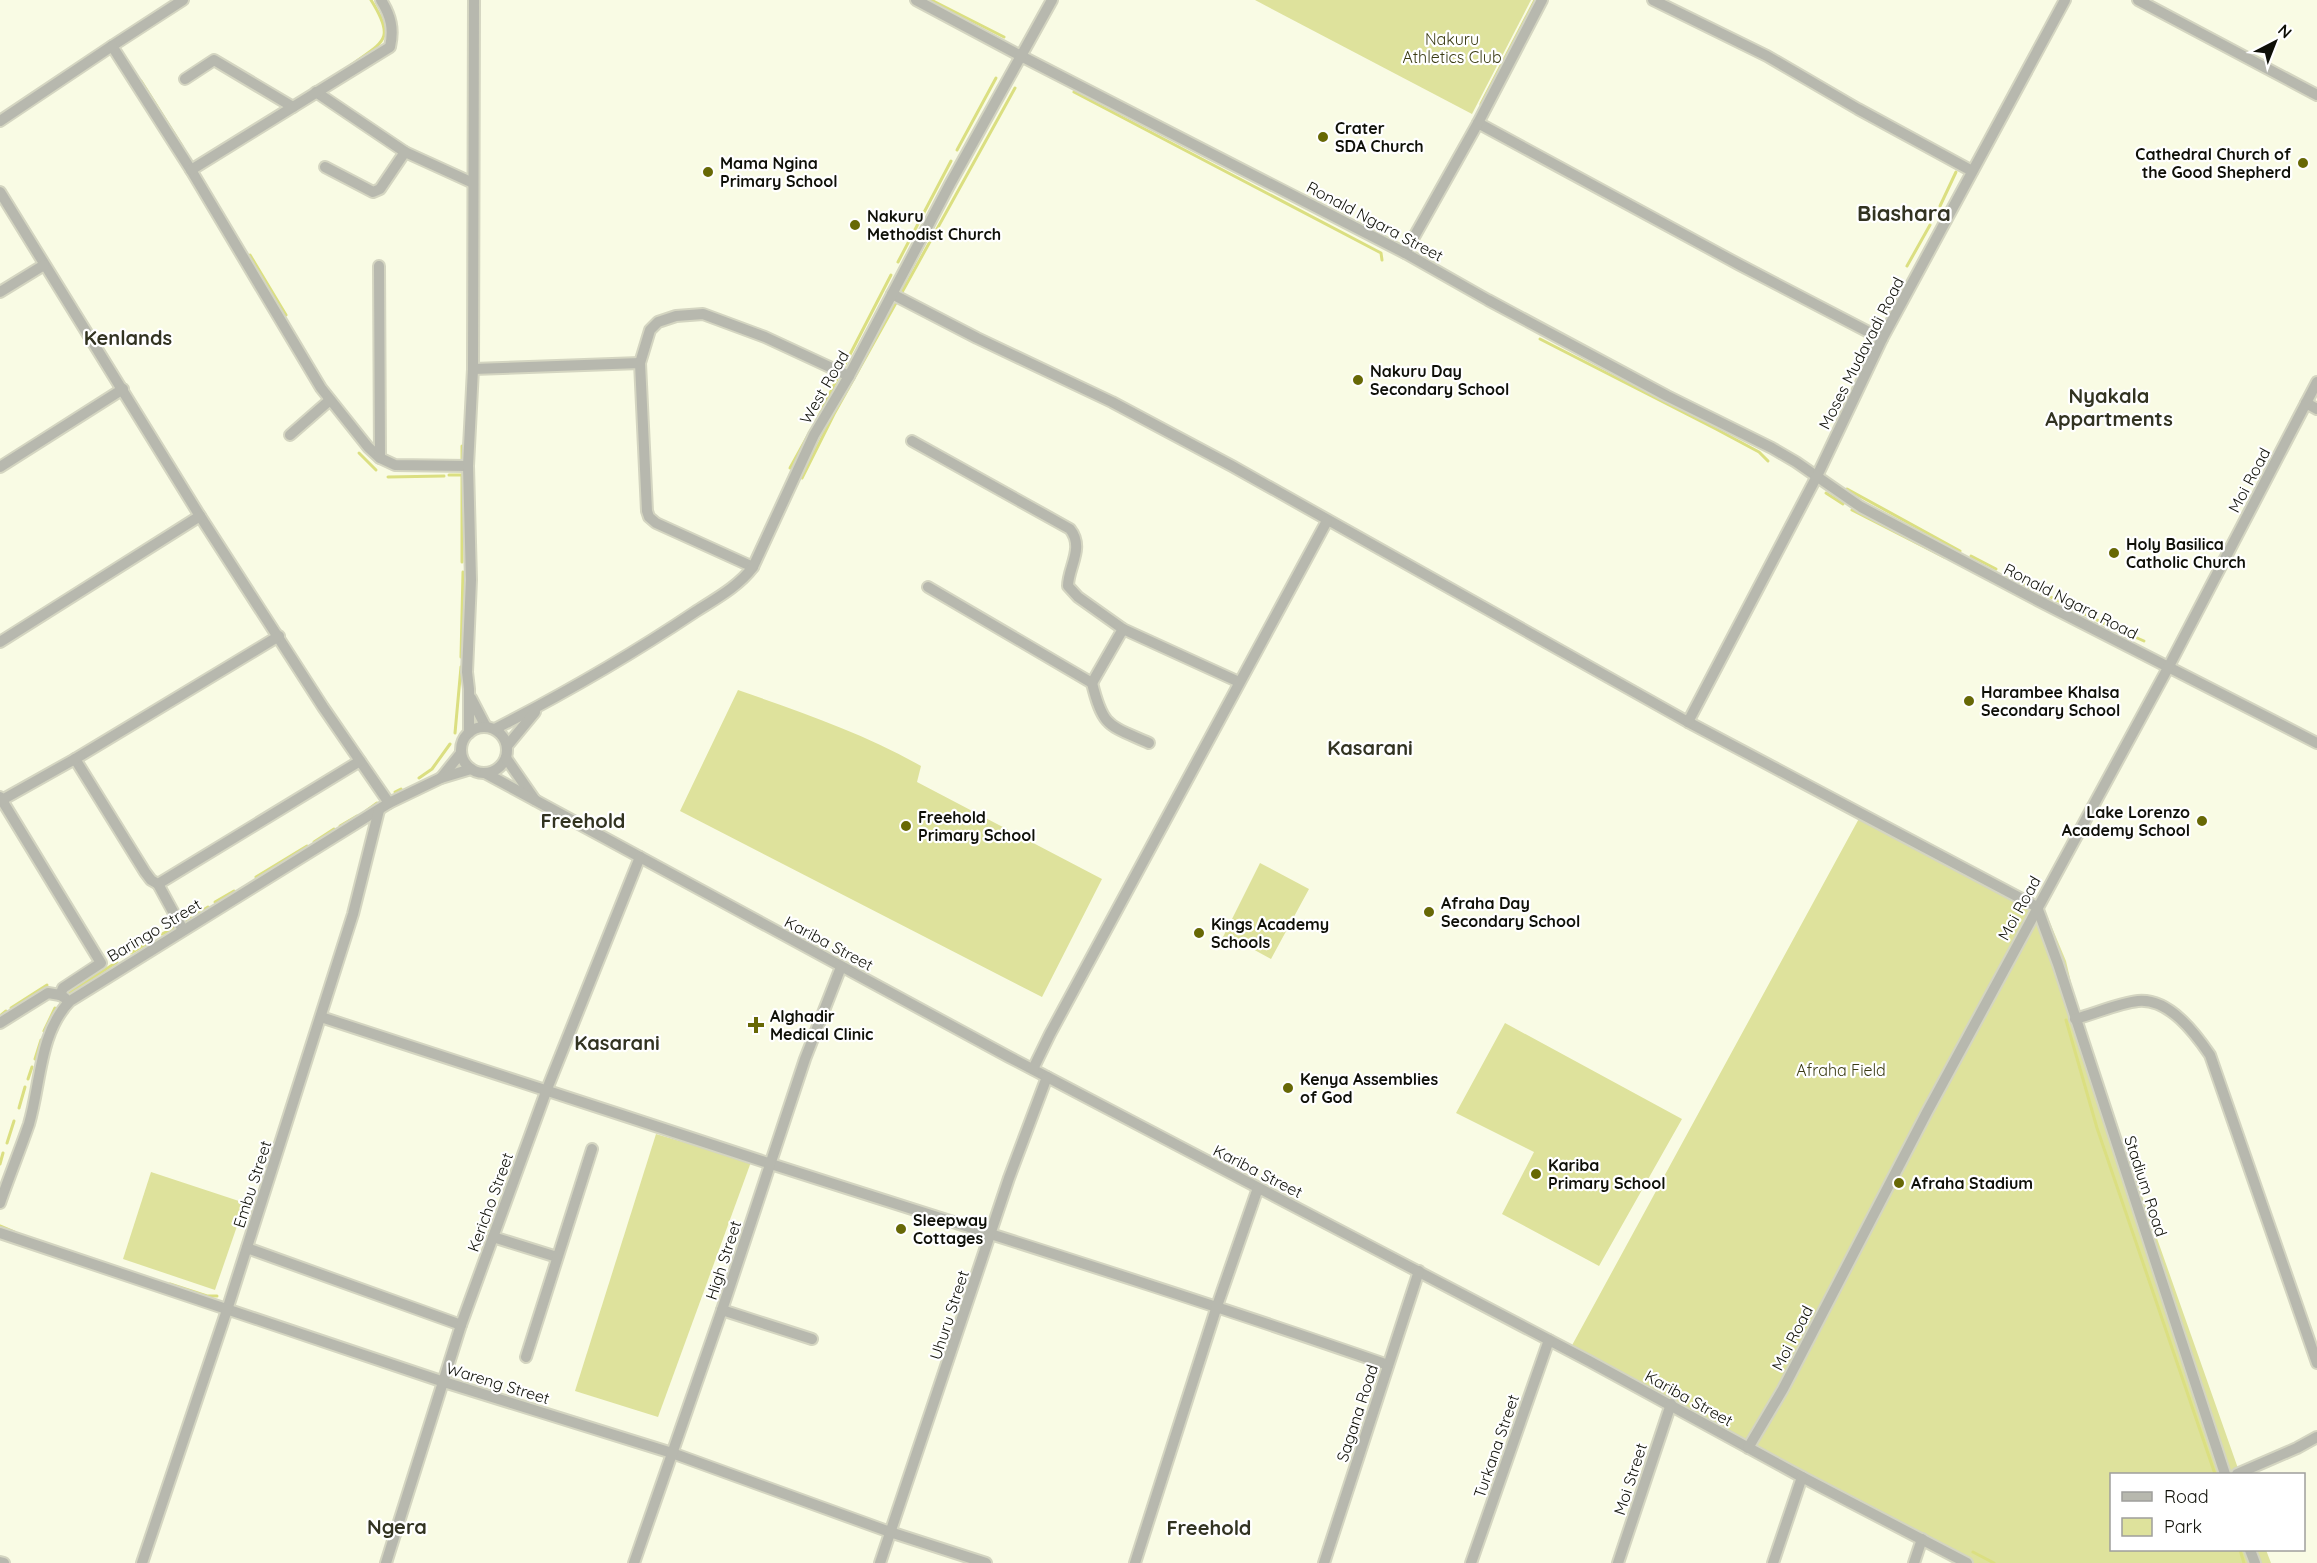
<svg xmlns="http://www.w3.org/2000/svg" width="2317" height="1563" font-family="Quicksand,sans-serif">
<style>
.green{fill:#dee29c}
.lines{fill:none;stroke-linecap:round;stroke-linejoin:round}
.stream{stroke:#dbdf81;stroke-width:3}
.minor-casing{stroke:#d4d5c1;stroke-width:14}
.minor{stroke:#b7b8ae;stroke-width:10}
.poi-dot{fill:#676805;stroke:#fff;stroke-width:2}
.labels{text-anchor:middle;stroke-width:4.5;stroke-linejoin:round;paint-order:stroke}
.park-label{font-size:16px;fill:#3a3b13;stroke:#fff}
.poi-label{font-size:16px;font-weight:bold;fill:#0f1008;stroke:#fff;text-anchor:start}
.street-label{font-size:16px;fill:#0f1008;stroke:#fff}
.quarter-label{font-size:20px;font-weight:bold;fill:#323321;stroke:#fff}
.district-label{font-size:22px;font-weight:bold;fill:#323321;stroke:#fff}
</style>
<rect width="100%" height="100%" fill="#f9fbe4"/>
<!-- green -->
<g class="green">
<path d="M1255 0H1531L1472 114Z"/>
<path d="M738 690C801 712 863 733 921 766L917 782 1102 879 1042 997 680 811Z"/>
<path d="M1862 813 2043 906 2066 961 2079 1017 2240 1474H2112V1550H2266L2271 1563H1963L1570 1349Z"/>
<path d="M1260 863 1309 889 1271 959 1249 947 1239 950 1221 941Z"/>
<path d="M1505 1023 1682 1119 1599 1266 1502 1214 1534 1152 1456 1113Z"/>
<path d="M656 1134 751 1162 658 1417 575 1391Z"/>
<path d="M151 1172 245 1203 215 1290 123 1259Z"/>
</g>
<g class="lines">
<!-- stream -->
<g class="stream">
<path d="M931 0 1004 37"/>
<path d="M351 65C384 41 396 40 371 0"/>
<path d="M141 81 182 146"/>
<path d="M1074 92 1381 253 1382 260"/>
<path d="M1481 104 1535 0"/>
<path d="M957 150 996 78"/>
<path d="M1940 206 1956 172"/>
<path d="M250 255 286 315"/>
<path d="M898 262 951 161"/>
<path d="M1907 266 1930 225"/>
<path d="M901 294 1015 88"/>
<path d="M1540 339 1716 429 1759 452 1768 461"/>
<path d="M843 368 891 275"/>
<path d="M817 420 839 375"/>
<path d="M359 453 376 470"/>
<path d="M462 462V446"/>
<path d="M790 468 811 430"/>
<path d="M449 475H462V562"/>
<path d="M388 477 444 476"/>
<path d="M802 478 834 414 897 301"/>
<path d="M1847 489 1960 551"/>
<path d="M1826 493 1843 504"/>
<path d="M1852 510 1944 557"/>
<path d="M1971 556 1996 569"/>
<path d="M2012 578 2107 625"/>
<path d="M2119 630 2144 641"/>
<path d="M461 657 463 572"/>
<path d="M455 733 461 667"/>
<path d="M419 778 432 769 450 744"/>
<path d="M395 792 401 789"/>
<path d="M366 811 377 803"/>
<path d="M340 826 357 816"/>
<path d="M314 842 334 829"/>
<path d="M256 877 307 846"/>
<path d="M215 902 234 891"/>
<path d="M197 914 208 907"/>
<path d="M184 924 191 918"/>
<path d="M162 934 174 928"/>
<path d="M131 953 153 940"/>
<path d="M66 995 117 962"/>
<path d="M11 1008 47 985"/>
<path d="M0 1016 6 1011"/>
<path d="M2066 1020 2097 1128 2215 1474"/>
<path d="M44 1031 55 1008"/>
<path d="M35 1059 41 1040"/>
<path d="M28 1079 32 1067"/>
<path d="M19 1108 25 1087"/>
<path d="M7 1143 14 1121"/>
<path d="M0 1164 3 1153"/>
<path d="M0 1226 14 1232"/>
<path d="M170 1284 207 1296H217"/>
<path d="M2240 1550 2244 1563"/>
<path d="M1973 1552 1994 1563"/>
</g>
<!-- minor casing -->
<g class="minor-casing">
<g id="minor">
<path d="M183 0 112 46 191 170 321 388 368 447 380 458 395 465 468 466"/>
<path d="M916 0 1021 56 1405 253 1488 300 1667 396 1772 448 1796 462 1861 507 2039 601 2317 743"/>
<path d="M1653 0 1767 56 1858 109 1972 171"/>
<path d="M2138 0 2317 95"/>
<path d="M185 79 214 60 293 107"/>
<path d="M316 92 405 152 473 183"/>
<path d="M0 121 112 46"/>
<path d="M1478 123 1740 265 1882 339"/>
<path d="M325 167 373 192 380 189 405 152"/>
<path d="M191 170 390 47C394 29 391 16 381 0"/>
<path d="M0 192 200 516 323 707 389 803"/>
<path d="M1405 253 1478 123 1542 0"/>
<path d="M379 266 380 458"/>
<path d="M0 292 44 265"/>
<path d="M892 294 977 338 1112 402 1232 466 1688 722 2037 907 2058 964 2225 1474"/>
<path d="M640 363 650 330 658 322 676 316 703 314 765 337 849 376"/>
<path d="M473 369 640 363 647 511 649 517 656 523 753 567"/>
<path d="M2306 403 2317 409"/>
<path d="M290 435 330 400"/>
<path d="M912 441 1070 529C1085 548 1068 567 1068 586L1078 597 1123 629 1239 682"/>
<path d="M0 467 123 389"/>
<path d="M928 587 1092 683 1123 629"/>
<path d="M0 642 200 516"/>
<path d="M1092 683C1103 728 1109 725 1149 743"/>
<path d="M471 698 486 727"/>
<path d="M1688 722 1817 476 1882 339 2065 0"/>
<circle cx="484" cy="750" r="23"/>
<path d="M495 729C563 694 631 655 695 612 715 599 738 587 753 567L814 435 849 376 950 184 1052 0"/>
<path d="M469 733V689L467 672 471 580 468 466 473 369 474 0"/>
<path d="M507 746 535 712"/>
<path d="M506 758 535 800"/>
<path d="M75 759 145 872 151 880 158 884 360 761"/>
<path d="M485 773 1009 1057 1589 1361 1802 1477 1967 1563"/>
<path d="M441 778 461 753"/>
<path d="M0 797 101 963 63 988 60 995"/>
<path d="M2 800 75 759 279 636"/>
<path d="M158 884 183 930"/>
<path d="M321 1017C471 1065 621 1115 771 1164 977 1230 1184 1294 1388 1365"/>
<path d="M2075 1019C2094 1014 2119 1003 2138 1001 2169 998 2195 1033 2210 1055L2317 1363"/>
<path d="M0 1023 48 993 60 995 65 998"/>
<path d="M1033 1069 1050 1034 1327 521"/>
<path d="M0 1203C9 1177 20 1150 29 1124 41 1083 39 1033 70 1001L389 803 441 778 471 769"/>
<path d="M0 1233 444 1382 672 1453 890 1532 986 1563"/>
<path d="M493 1237 557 1257"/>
<path d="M247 1248 461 1325"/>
<path d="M722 1310 812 1339"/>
<path d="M526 1357 592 1149"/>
<path d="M1748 1448 1783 1389 1927 1112 2168 668 2317 382"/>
<path d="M2237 1474 2297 1448 2317 1437"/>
<path d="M2250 1550 2255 1563"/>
<path d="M0 1562 4 1563"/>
<path d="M142 1563 227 1310 353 914 379 810"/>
<path d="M386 1563 461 1325 547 1089 640 857"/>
<path d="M634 1563 722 1310 805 1059 841 967"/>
<path d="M880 1563 1009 1178 1047 1077"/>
<path d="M1135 1563 1217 1306 1258 1188"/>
<path d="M1324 1563 1419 1271"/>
<path d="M1471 1563 1549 1340"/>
<path d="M1618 1563 1671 1404"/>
<path d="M1773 1563 1802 1477"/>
<path d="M1914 1563 1922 1539"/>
</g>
</g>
<!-- minor -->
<use href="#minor" class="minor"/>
</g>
<!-- markers -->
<g class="poi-dot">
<circle cx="1323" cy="137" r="6"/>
<circle cx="2303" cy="163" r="6"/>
<circle cx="708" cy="172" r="6"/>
<circle cx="855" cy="225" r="6"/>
<circle cx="1358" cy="380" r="6"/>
<circle cx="2114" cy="553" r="6"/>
<circle cx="1969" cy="701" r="6"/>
<circle cx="2202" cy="821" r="6"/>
<circle cx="906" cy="826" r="6"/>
<circle cx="1429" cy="912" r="6"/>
<circle cx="1199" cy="933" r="6"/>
<path d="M753 1016h6v6h6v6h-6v6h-6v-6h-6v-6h6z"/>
<circle cx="1288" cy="1088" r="6"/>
<circle cx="1536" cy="1174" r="6"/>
<circle cx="1899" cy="1183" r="6"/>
<circle cx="901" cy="1229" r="6"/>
</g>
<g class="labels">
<!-- park labels -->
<g class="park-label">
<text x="1452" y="45">Nakuru<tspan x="1452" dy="18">Athletics Club</tspan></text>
<text x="1841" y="1076">Afraha Field</text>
</g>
<!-- poi labels -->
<g class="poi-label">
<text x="1335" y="134">Crater<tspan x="1335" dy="18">SDA Church</tspan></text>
<text x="2291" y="160" text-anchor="end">Cathedral Church of<tspan x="2291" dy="18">the Good Shepherd</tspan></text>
<text x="720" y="169">Mama Ngina<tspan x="720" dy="18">Primary School</tspan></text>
<text x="867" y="222">Nakuru<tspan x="867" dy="18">Methodist Church</tspan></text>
<text x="1370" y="377">Nakuru Day<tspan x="1370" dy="18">Secondary School</tspan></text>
<text x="2126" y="550">Holy Basilica<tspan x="2126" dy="18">Catholic Church</tspan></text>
<text x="1981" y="698">Harambee Khalsa<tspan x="1981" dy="18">Secondary School</tspan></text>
<text x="2190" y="818" text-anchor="end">Lake Lorenzo<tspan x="2190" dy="18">Academy School</tspan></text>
<text x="918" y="823">Freehold<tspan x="918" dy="18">Primary School</tspan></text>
<text x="1441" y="909">Afraha Day<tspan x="1441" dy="18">Secondary School</tspan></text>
<text x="1211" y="930">Kings Academy<tspan x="1211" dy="18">Schools</tspan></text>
<text x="770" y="1022">Alghadir<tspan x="770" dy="18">Medical Clinic</tspan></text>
<text x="1300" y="1085">Kenya Assemblies<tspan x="1300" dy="18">of God</tspan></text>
<text x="1548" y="1171">Kariba<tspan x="1548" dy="18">Primary School</tspan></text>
<text x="1911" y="1189">Afraha Stadium</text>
<text x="913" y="1226">Sleepway<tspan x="913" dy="18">Cottages</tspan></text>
</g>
<!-- street labels -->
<g class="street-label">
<text transform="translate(1375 221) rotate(28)" y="6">Ronald Ngara Street</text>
<text transform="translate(1861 353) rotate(-63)" y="6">Moses Mudavadi Road</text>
<text transform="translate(824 387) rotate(-60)" y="6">West Road</text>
<text transform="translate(2249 480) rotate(-62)" y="6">Moi Road</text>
<text transform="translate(2071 601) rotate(27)" y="6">Ronald Ngara Road</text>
<text transform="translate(2019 908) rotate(-61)" y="6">Moi Road</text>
<text transform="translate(154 930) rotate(-31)" y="6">Baringo Street</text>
<text transform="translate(829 943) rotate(28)" y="6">Kariba Street</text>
<text transform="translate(1258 1171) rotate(27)" y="6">Kariba Street</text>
<text transform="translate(252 1184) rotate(-72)" y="6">Embu Street</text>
<text transform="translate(2146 1186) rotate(72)" y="6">Stadium Road</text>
<text transform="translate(490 1202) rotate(-70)" y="6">Kericho Street</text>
<text transform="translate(723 1260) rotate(-72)" y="6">High Street</text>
<text transform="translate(949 1315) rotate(-72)" y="6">Uhuru Street</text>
<text transform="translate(1792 1338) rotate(-63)" y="6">Moi Road</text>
<text transform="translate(498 1383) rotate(17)" y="6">Wareng Street</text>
<text transform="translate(1689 1398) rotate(29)" y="6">Kariba Street</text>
<text transform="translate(1357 1413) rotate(-72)" y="6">Sagana Road</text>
<text transform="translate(1496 1446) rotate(-71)" y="6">Turkana Street</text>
<text transform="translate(1630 1479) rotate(-72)" y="6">Moi Street</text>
</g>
<!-- quarter labels -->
<g class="quarter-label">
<text x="128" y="345">Kenlands</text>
<text x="2109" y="403">Nyakala<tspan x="2109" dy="23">Appartments</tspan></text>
<text x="1370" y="755">Kasarani</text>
<text x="583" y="828">Freehold</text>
<text x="617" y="1050">Kasarani</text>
<text x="397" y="1534">Ngera</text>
<text x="1209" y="1535">Freehold</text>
</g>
<!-- district labels -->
<g class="district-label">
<text x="1904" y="221">Biashara</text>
</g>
</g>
<!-- legend -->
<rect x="2110" y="1473" width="195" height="78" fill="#ffffff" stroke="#9f9f9c" stroke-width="1.5"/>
<rect x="2122" y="1492" width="30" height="9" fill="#b7b8ae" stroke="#9f9f9c" stroke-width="1.5"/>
<text x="2164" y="1503" font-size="18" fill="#0f1008">Road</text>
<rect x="2122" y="1518" width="30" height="18" fill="#dee29c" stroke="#9f9f9c" stroke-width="1.5"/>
<text x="2164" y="1533" font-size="18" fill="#0f1008">Park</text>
<!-- north arrow -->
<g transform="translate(2275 42) rotate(42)" stroke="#ffffff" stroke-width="4.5" paint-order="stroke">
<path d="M0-4.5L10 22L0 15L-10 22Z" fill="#0f1008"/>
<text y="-9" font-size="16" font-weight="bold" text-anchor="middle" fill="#0f1008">N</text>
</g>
</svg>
